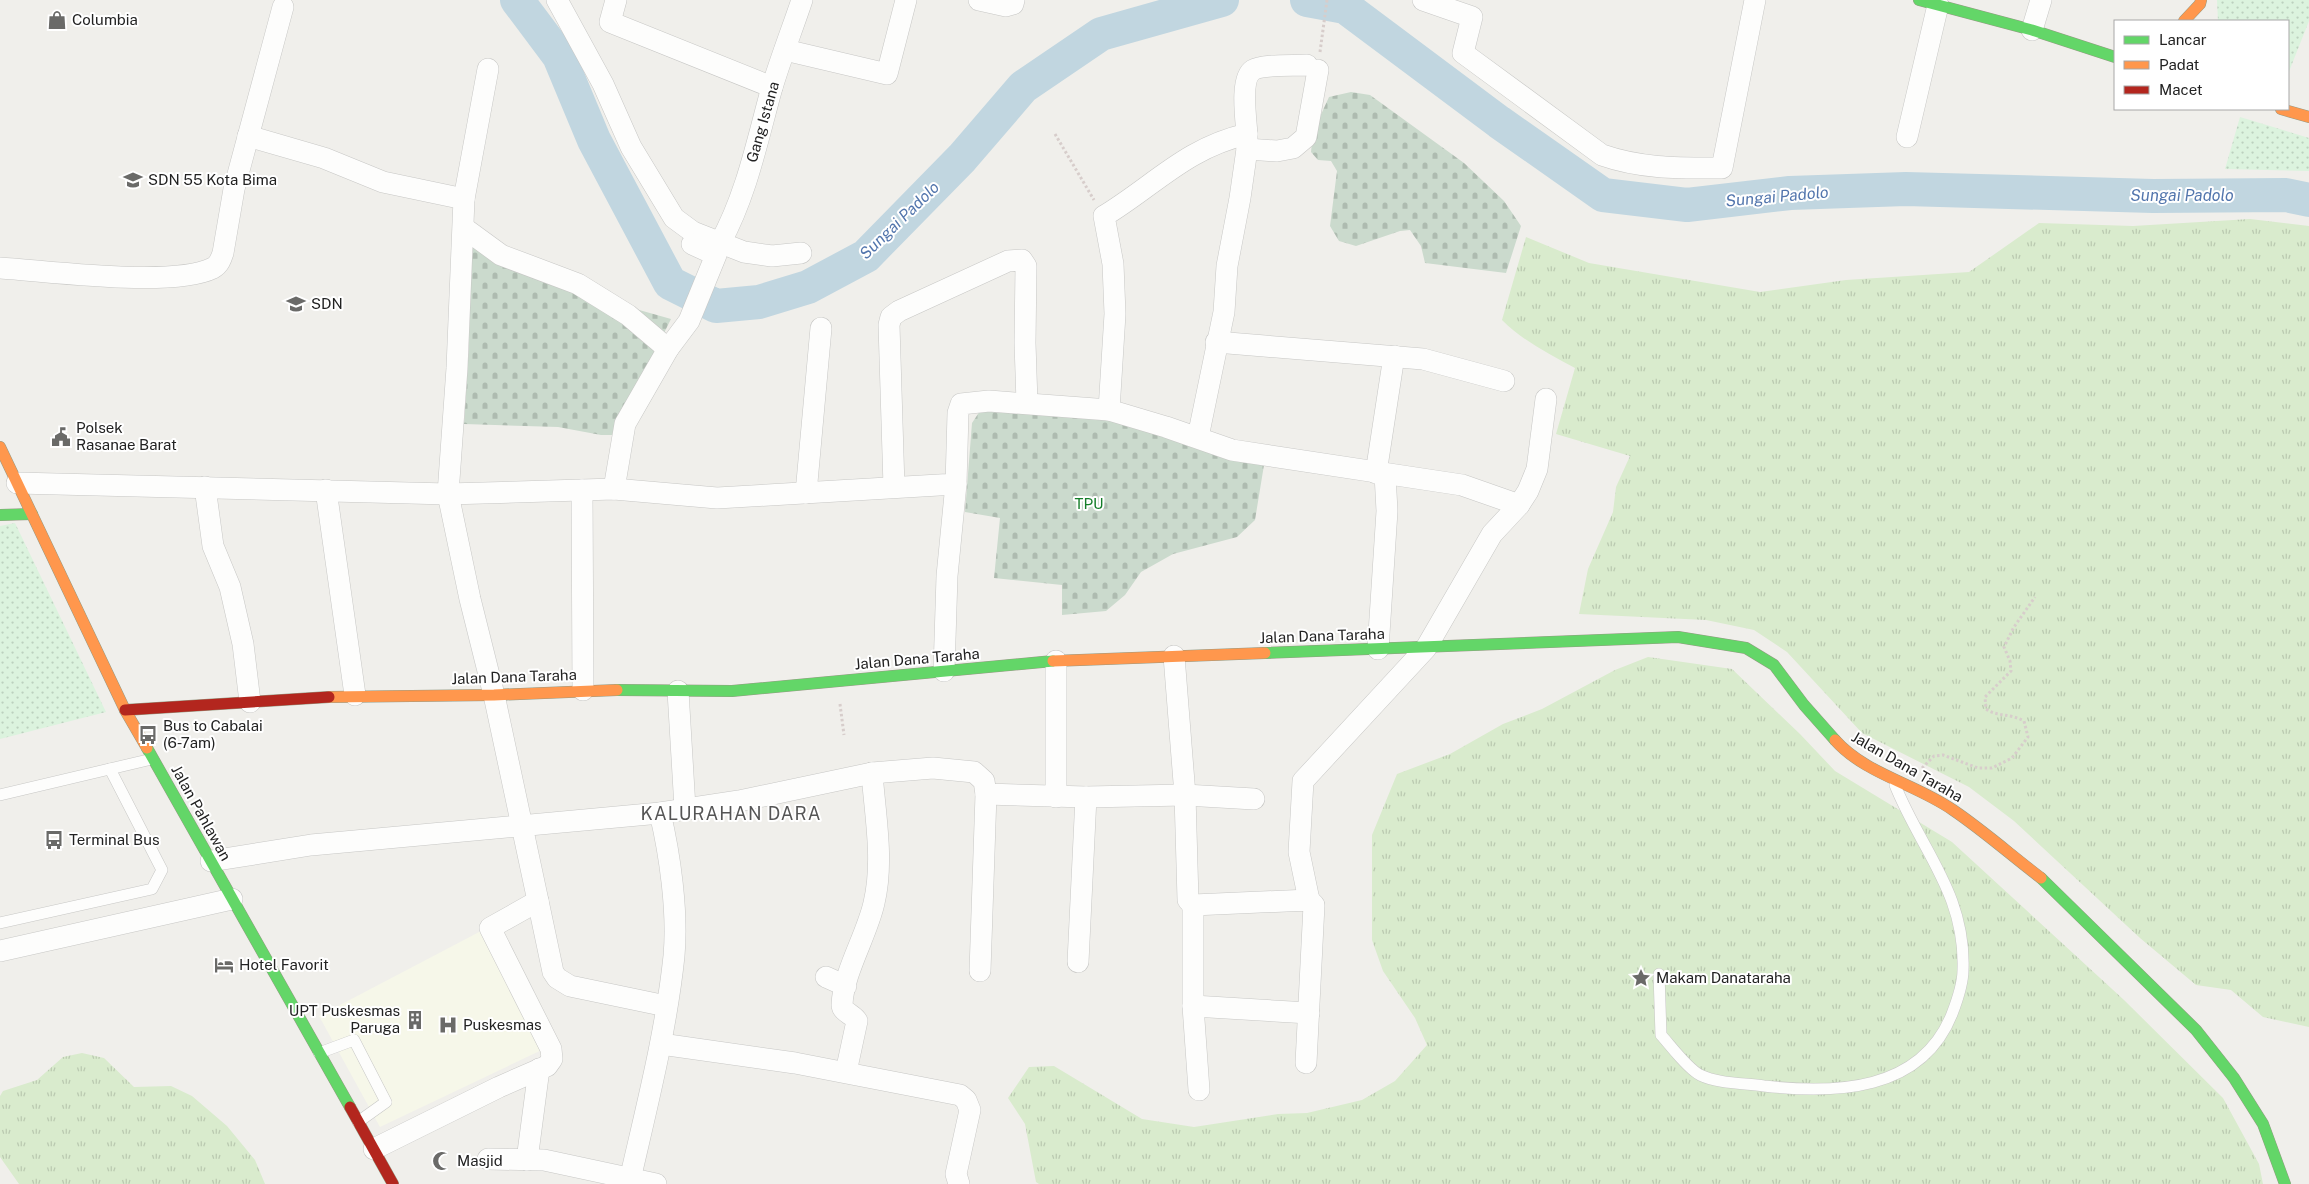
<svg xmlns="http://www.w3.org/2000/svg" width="2309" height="1184" font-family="'Public Sans',sans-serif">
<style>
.education{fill:#f6f7e9}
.grass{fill:url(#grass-tufts)}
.cemetery{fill:url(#cemetery-stones)}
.park{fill:url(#park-dots)}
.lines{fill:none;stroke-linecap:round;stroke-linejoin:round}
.river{stroke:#c1d6e0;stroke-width:34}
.lane-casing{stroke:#c7c7c5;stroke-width:12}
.street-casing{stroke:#c7c7c5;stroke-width:22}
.fast-casing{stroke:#959a83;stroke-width:12}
.slow-casing{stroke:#959a83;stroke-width:12}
.jam-casing{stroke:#959a83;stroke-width:12}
.path{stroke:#d7cdcb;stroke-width:3;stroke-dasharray:2.5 2.5;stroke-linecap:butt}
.lane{stroke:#fdfdfc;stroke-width:11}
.street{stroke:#fdfdfc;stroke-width:21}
.fast{stroke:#63d668;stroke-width:11}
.slow{stroke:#ff974d;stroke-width:11}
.jam{stroke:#b3261e;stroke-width:11}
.labels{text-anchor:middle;stroke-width:4;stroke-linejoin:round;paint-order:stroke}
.poi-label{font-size:15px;fill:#222;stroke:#fff;text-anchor:start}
.street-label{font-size:15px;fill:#222;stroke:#fff}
.park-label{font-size:15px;fill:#137d28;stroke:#fff}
.water-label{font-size:16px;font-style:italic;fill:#5376ad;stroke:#fff}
.quarter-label{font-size:18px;letter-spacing:1px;fill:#555;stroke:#fff}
</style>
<defs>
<pattern id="grass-tufts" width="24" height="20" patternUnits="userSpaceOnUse" patternTransform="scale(1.25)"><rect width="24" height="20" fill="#d9ebcd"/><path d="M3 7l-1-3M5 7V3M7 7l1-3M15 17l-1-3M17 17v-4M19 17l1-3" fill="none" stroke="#bac9b0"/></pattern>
<pattern id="cemetery-stones" width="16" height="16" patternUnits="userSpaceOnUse" patternTransform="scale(1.25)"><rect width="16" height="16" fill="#cbdacd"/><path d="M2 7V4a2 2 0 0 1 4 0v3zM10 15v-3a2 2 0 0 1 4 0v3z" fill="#aebbb0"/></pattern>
<pattern id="park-dots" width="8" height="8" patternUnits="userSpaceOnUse" patternTransform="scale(1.25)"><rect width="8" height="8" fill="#dcf3de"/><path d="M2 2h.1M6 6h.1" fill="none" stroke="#bcd0be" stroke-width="1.8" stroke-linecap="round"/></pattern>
</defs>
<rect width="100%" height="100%" fill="#f0efeb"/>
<!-- education -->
<path class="education" d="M483 930 546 1048 380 1127 319 1016Z"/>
<!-- grass -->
<g class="grass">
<path d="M2250 219 2309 226V1027L2263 1017 2231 990 2196 985 2140 938 2014 821 1969 787 1862 733 1787 652 1754 630 1706 620 1579 614 1588 569 1613 512 1616 487 1630 456 1556 434 1575 368C1549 354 1523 341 1502 320L1526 237 1589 263 1760 292 1846 280 1969 272 2039 223 2133 226Z"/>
<path d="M1648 657 1732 669 1800 734 1835 771 1952 842 2124 1000 2223 1098 2259 1164 2263 1184H1039L1036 1182 1025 1124 1008 1098 1029 1067 1054 1066 1142 1119 1194 1127 1278 1114 1307 1113 1362 1100 1395 1081 1427 1045 1415 1018 1383 971 1372 940V835L1397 774 1450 754 1503 724 1542 709 1615 670Z"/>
<path d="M82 1053 104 1058 134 1087 171 1086 192 1096 227 1126 255 1160 265 1184H19L0 1157V1096L3 1091 37 1080 63 1057Z"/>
</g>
<!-- cemetery -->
<g class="cemetery">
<path d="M1351 92 1370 95 1464 163 1504 201 1521 226 1506 273 1425 263 1421 246 1410 230 1400 231 1356 246 1339 241 1330 226 1337 171 1331 161 1318 160 1311 152 1313 132 1329 97Z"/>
<path d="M470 242 558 287 671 319 613 435H601L558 427 464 424 469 345Z"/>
<path d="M998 407 1145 424 1264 465 1255 520 1237 537 1173 554 1141 572 1125 595 1106 611 1062 615V585L994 578 1000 518 965 512 972 423 980 411Z"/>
</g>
<!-- park -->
<g class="park">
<path d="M2217 0H2309V21L2288 74V21H2218Z"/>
<path d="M2240 117 2309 138V171L2225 169Z"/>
<path d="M15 523 106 712 0 739V526Z"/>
</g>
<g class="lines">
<!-- river -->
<g class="river">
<path d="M517 0 559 56 594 140 670 283 716 306 759 302 808 287 866 256 962 158 1023 87 1101 34 1222 0"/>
<path d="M1307 0 1345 7 1499 122 1603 195 1687 205 1790 193 1906 189 2153 196 2286 195 2309 200"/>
</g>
<!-- lane casing -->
<g class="lane-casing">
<g id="lane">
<path d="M0 795 152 759"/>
<path d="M0 923 152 889 162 870 110 769"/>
<path d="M1659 974 1661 1035C1671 1046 1687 1068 1700 1075 1719 1084 1744 1083 1764 1086 1835 1094 1921 1092 1952 1014 1957 1001 1963 985 1963 970 1966 894 1921 850 1895 785"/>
<path d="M319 1053 354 1040 386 1102 358 1122"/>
</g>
</g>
<!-- street casing -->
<g class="street-casing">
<g id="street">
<path d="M557 0 603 84 631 147 674 218 693 232 744 252 772 256 801 253"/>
<path d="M616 0 610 22 772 87"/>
<path d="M979 0 1006 6 1013 4 1014 0"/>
<path d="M1423 0 1472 17 1463 53 1602 155C1642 169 1680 168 1722 168L1755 0"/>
<path d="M2032 30 2041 0"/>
<path d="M785 50 887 74 906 0"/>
<path d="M1247 134C1246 120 1240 78 1253 70 1263 64 1294 66 1307 65"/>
<path d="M248 136 324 158 383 182 464 199"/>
<path d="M1907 137 1938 5"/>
<path d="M464 228 501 255 578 284 628 315 668 349"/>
<path d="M720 243C746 196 757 142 771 91 780 60 792 30 802 0"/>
<path d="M0 268C49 271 172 288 213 268 219 265 221 259 223 253L234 189 283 7"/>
<path d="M1216 342 1423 359 1504 381"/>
<path d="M1109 410 1115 314 1113 264 1104 216C1155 185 1186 148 1247 134V149"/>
<path d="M1198 437 1224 312 1227 266 1240 198 1247 149 1277 151 1293 148 1306 137 1318 70"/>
<path d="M1376 473 1394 356"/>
<path d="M17 483 448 494 614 489 717 498 956 484 958 413 961 404 989 401 1109 410 1166 427 1232 450 1462 485 1519 505"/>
<path d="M205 487 213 546 230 587 243 644 250 702"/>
<path d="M894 487 889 325 891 317 899 311 1008 261 1022 260 1026 266 1025 343 1027 403"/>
<path d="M614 489 625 424 668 349 689 321 716 255 692 244"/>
<path d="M326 490 355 695"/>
<path d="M582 490 583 690"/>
<path d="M806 493 821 328"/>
<path d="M1378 649 1387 511 1385 474"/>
<path d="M1174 656 1185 795 1188 900 1193 905 1309 900 1314 905 1306 1063"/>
<path d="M944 671 947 576 956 484"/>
<path d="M678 691 685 808"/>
<path d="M1056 797V661"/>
<path d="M211 861 311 845 660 813 739 801 872 773 933 768 974 772 984 781 986 794 1086 797 1185 795 1254 799"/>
<path d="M1309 900 1299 852 1303 781 1426 648 1492 534 1519 505 1528 491 1537 469 1546 399"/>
<path d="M538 901 553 972 557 978 570 986 666 1006"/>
<path d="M1193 905V1006L1199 1090"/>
<path d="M0 951 232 899"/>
<path d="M1078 962 1086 797"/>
<path d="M980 971 986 794"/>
<path d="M826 977 846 986"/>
<path d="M1193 1006 1309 1013"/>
<path d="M661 1044 795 1063 960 1095 966 1100 970 1110 956 1174 959 1184"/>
<path d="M846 1072 857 1021C854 1015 842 1012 842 1005 843 973 867 935 874 903 884 861 875 815 872 773"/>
<path d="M374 1149 499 1087 547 1066 552 1059 551 1049 490 928 538 901 494 695 470 599 448 494 457 368 464 199 488 69"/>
<path d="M488 1159 544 1160 656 1184"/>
<path d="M527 1160 539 1069"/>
<path d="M629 1184C646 1109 666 1033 674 956 678 912 670 855 660 813"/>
</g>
</g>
<!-- fast casing -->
<g class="fast-casing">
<g id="fast">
<path d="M1919 0 2032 30 2115 57"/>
<path d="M0 515 32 514"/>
<path d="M1265 653 1678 637 1746 648 1774 665 1804 705 1835 740"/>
<path d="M617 690 732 691 1053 661"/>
<path d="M147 748 350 1107"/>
<path d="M2041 878 2196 1030 2234 1078 2263 1124 2285 1184"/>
</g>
</g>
<!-- slow casing -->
<g class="slow-casing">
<g id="slow">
<path d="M2184 21 2200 4 2201 0"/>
<path d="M2281 109 2309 117"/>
<path d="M0 447 125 710 147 748"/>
<path d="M1053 661 1265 653"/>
<path d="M329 697 494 695 617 690"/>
<path d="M1835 740C1865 774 1916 784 1953 810 1984 831 2012 856 2041 878"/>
</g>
</g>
<!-- jam casing -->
<g class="jam-casing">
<g id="jam">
<path d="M125 710 329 697"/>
<path d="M350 1107 393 1184"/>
</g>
</g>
<!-- path -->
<g class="path">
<path d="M1320 52 1327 0"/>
<path d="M1055 134 1094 200"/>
<path d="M840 704 844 735"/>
<path d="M1922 768 1934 756 1943 755 1978 768H1992L2012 758 2028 737 2024 721C2009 713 1998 717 1986 709L1985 697 2011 671 2010 661 2004 647 2014 627 2035 597"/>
</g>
<!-- lane -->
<use href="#lane" class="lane"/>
<!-- street -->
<use href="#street" class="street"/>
<!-- fast -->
<use href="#fast" class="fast"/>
<!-- slow -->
<use href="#slow" class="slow"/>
<!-- jam -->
<use href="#jam" class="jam"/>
</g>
<!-- icons -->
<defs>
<g id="shop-bare" transform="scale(1.5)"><path d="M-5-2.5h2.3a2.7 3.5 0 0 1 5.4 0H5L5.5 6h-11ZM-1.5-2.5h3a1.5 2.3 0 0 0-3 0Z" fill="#6a6a68" stroke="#fff" stroke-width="2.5" paint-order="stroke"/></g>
<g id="school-bare" transform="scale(1.5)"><path d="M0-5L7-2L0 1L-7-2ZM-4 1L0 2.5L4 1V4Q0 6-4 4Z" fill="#6a6a68" stroke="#fff" stroke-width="2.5" paint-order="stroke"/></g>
<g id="civic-bare" transform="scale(1.5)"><path d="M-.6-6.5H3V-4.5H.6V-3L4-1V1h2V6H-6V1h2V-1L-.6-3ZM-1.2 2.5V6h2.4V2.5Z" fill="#6a6a68" stroke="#fff" stroke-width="2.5" paint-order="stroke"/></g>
<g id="bus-bare" transform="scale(1.5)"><path d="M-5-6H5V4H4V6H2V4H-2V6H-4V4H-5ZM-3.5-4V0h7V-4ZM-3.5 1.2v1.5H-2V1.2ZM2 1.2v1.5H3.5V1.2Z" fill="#6a6a68" stroke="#fff" stroke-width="2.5" paint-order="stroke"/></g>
<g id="hotel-bare" transform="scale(1.5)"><path d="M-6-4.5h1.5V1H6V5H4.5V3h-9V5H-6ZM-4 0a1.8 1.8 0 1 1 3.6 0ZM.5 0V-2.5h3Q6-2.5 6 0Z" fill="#6a6a68" stroke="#fff" stroke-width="2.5" paint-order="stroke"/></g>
<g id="sight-bare" transform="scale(1.5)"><path d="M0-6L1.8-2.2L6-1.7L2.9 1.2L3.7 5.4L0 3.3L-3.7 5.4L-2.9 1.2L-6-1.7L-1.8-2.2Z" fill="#6a6a68" stroke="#fff" stroke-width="2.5" paint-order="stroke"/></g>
<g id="building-bare" transform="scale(1.5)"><path d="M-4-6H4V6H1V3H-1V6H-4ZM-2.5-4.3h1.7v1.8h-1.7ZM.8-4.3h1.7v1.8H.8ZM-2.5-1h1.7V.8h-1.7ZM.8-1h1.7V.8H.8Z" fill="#6a6a68" stroke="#fff" stroke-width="2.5" paint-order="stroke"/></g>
<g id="hospital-bare" transform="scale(1.5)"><path d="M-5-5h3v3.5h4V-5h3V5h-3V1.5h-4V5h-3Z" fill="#6a6a68" stroke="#fff" stroke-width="2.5" paint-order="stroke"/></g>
<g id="mosque-bare" transform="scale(1.5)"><path d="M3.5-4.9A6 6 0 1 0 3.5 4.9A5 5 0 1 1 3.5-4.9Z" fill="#6a6a68" stroke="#fff" stroke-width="2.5" paint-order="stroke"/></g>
</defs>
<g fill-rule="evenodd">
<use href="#shop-bare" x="57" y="20"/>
<use href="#school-bare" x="133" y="180"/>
<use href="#school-bare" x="296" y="304"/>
<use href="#civic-bare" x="61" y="437"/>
<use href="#bus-bare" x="148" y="735"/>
<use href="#bus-bare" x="54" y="840"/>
<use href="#hotel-bare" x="224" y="965"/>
<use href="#sight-bare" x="1641" y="978"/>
<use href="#building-bare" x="415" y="1020"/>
<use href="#hospital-bare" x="448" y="1025"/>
<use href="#mosque-bare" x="442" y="1161"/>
</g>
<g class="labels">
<!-- poi labels -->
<g class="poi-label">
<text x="72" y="25">Columbia</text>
<text x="148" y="185">SDN 55 Kota Bima</text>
<text x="311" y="309">SDN</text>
<text x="76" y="433">Polsek<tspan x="76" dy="17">Rasanae Barat</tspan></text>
<text x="163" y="731">Bus to Cabalai<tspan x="163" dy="17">(6-7am)</tspan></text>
<text x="69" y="845">Terminal Bus</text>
<text x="239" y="970">Hotel Favorit</text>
<text x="1656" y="983">Makam Danataraha</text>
<text x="400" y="1016" text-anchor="end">UPT Puskesmas<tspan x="400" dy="17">Paruga</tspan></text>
<text x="463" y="1030">Puskesmas</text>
<text x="457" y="1166">Masjid</text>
</g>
<!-- street labels -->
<g class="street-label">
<text transform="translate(763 122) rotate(-74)" y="5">Gang Istana</text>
<text transform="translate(1322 636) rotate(-2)" y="5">Jalan Dana Taraha</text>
<text transform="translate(917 659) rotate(-5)" y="5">Jalan Dana Taraha</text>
<text transform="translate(514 677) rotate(-2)" y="5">Jalan Dana Taraha</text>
<text transform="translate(1907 767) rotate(30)" y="5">Jalan Dana Taraha</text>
<text transform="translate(201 813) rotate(61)" y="5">Jalan Pahlawan</text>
</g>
<!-- park labels -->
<g class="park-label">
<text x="1089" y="509">TPU</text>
</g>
<!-- water labels -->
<g class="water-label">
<text x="2182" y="201">Sungai Padolo</text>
<text transform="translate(1777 196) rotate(-5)" y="6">Sungai Padolo</text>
<text transform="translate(899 220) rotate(-44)" y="6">Sungai Padolo</text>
</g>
<!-- quarter labels -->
<g class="quarter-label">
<text x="731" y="820">KALURAHAN DARA</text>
</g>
</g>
<!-- legend -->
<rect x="2114" y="20" width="175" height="90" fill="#ffffff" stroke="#a7a7a7"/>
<rect x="2124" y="36" width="25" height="8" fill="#63d668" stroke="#a7a7a7"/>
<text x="2159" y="45" font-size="15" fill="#222222">Lancar</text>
<rect x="2124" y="61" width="25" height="8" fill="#ff974d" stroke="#a7a7a7"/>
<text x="2159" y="70" font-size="15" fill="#222222">Padat</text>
<rect x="2124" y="86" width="25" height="8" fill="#b3261e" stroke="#a7a7a7"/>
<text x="2159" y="95" font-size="15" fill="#222222">Macet</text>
</svg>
